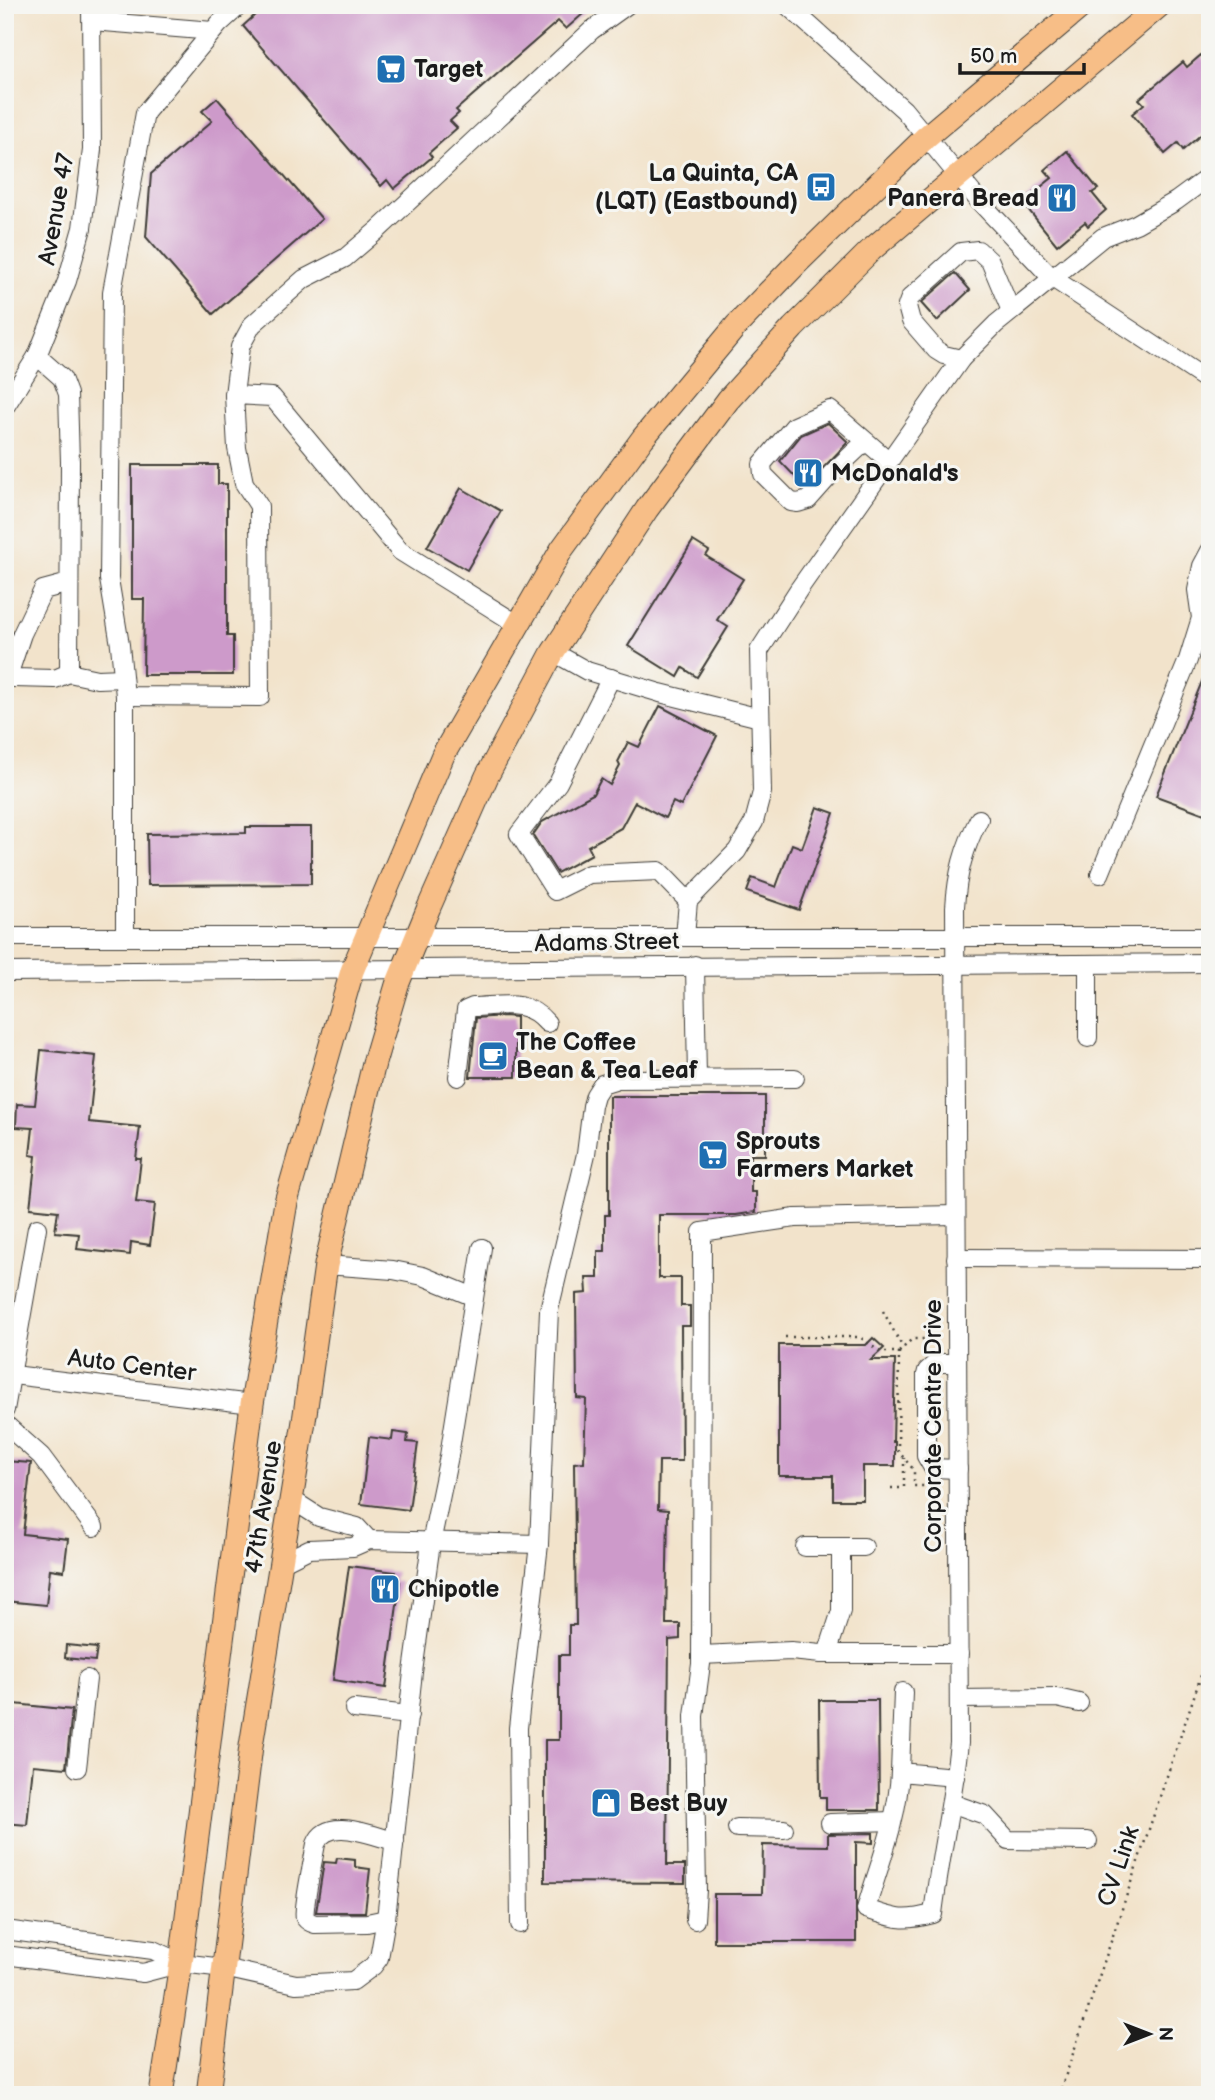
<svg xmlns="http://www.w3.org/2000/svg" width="1215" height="2100" font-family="'Balsamiq Sans',sans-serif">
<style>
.building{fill:#cd9aca}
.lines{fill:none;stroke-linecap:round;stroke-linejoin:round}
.minor-casing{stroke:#3c3a36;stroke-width:20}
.major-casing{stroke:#3c3a36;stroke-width:25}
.path{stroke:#3c3a36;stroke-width:2.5;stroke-dasharray:2 5;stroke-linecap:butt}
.minor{stroke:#fff;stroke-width:18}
.major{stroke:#f7be87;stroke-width:23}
.labels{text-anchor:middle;stroke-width:6;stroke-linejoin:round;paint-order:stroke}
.poi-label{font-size:24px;font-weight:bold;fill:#1c1c1c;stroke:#f6f6f2;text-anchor:start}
.street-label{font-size:24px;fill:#1c1c1c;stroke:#f6f6f2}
</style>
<rect width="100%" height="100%" fill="#f6f6f2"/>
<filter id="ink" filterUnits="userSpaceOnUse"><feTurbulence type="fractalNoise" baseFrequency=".0143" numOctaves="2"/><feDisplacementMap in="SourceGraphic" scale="14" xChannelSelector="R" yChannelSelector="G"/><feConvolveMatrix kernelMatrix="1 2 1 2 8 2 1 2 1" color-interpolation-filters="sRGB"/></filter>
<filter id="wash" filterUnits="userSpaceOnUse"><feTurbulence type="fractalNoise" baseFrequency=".00686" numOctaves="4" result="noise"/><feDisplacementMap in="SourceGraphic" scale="28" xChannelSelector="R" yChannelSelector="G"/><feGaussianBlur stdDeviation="1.57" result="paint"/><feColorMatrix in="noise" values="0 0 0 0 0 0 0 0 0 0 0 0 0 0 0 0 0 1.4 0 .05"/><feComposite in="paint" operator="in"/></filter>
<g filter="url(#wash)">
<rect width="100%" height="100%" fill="#f2e3cb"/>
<g id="blocks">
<!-- building -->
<g class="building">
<path d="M266 5H593L566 29 558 21 456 110 459 113 450 121 457 128 429 153 432 157 394 189 387 180 381 186 243 26Z"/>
<path d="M1201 55 1210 65V127L1183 150 1178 143 1165 154 1132 114 1144 104 1139 99 1183 62 1187 67Z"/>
<path d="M217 98 322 219 213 314 146 237 151 174 212 121 202 111Z"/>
<path d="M1067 151 1098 189 1092 193 1106 210 1088 226 1085 222 1057 245 1022 202 1052 178 1045 170Z"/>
<path d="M955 273 970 290 937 321 921 303Z"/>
<path d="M828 423 848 442 805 487 780 461 801 435Z"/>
<path d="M132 465H218V484H227V636H233V675H143L144 599H132Z"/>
<path d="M461 488 501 511 467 570 427 547Z"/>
<path d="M693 541 709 551 706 556 743 579 717 620 728 627 697 677 683 668 678 677 628 646Z"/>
<path d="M1209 664H1210V816L1156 796Z"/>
<path d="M660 706 717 736 681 806 673 802 665 818 635 802 621 828 588 846 592 854 557 873 533 835 542 822 593 794 601 779 610 785 620 766 618 762 628 742 639 747Z"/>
<path d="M817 807 834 813 799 910 747 892 752 878 776 887 792 844 802 848Z"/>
<path d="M246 827H311V884L148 885 147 834 246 833Z"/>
<path d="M504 1016 516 1017V1077H470L476 1018Z"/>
<path d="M41 1050 96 1056 89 1122 140 1127 136 1159H141L136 1202 155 1204 150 1245 131 1242 130 1255 77 1249 79 1234 55 1232 58 1211 30 1208 36 1156 30 1155 33 1128 16 1127 17 1104 35 1105Z"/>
<path d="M609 1096H765V1155H751V1192H756V1212L736 1215H659V1278H681V1306H690V1326H681L682 1461H659L658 1509 668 1510 666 1624H680V1639L669 1640 667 1865H685V1883L545 1882V1740H559V1655H569V1625H576L574 1463 584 1462 586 1399 577 1398 576 1294 587 1293 586 1278H598V1251H605V1215H609Z"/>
<path d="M873 1338 884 1348 871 1360H895L893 1442H895V1466H863V1500H833V1476H779V1345H866Z"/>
<path d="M393 1432 408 1434 407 1442 418 1443 409 1510 361 1504 369 1437 392 1440Z"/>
<path d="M5 1461 31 1463 23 1534 68 1539 64 1571 50 1569 46 1605 5 1601Z"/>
<path d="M349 1566 396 1572 394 1581 400 1582 386 1688 333 1680Z"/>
<path d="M66 1645 97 1648 95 1661 65 1658Z"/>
<path d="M819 1700H878L879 1810H826V1797H820Z"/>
<path d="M5 1703 72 1710 66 1768 33 1765 27 1825 5 1823Z"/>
<path d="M873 1833V1843L856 1842V1942H714V1894H762L763 1845 828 1846V1834Z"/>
<path d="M337 1858 355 1860V1867L370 1869 365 1912H316L324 1862 336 1863Z"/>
</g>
</g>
</g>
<g filter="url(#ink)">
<use href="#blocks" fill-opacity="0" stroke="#3c3a36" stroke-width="2"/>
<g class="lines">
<!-- minor casing -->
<g class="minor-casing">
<g id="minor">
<path d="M240 5 219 24 145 113 112 292 109 579 120 645 125 696 260 697 259 506 244 483 237 448 234 395 272 397 400 551 517 624"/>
<path d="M787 5 904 110 979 201 1051 277 1210 382"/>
<path d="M92 21 213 31"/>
<path d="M37 356 62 378 68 394 70 462 69 673 55 679 13 678 10 670 22 634 43 590 69 583"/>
<path d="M961 359 944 355 936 350 911 321 907 306 910 298 961 252 978 250 990 261 1011 311"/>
<path d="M234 395 240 347 252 325 304 279 345 258 379 229 592 30 627 5"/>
<path d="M5 407 37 356 67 281 82 228 92 150 91 5"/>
<path d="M866 441 832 473 808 500 798 503 791 502 763 474 762 464 794 426 830 410 889 461"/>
<path d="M553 652 587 671 660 693 760 718"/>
<path d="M69 673 97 679 123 678"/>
<path d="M611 678 558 783 519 834 555 891 589 874 659 871 688 901"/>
<path d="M125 696V937"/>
<path d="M1100 874 1188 660 1201 618 1197 590 1202 566 1210 551"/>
<path d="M5 937H1210"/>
<path d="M685 937 688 901 737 851 754 822 762 792 759 651 799 589 961 359 996 324 1103 237 1136 224 1176 201 1210 176"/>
<path d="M1088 964V1038"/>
<path d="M695 965 697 1078"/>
<path d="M5 972 1210 963"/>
<path d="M458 1077 466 1010 473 1007C503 1006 526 998 547 1023"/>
<path d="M956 1258 1210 1259"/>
<path d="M326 1265 393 1270 423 1276 474 1297"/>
<path d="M957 1363H936L927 1371 926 1375V1456L933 1468 958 1469"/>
<path d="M5 1374 252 1404"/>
<path d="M5 1410 37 1228"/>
<path d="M5 1424 41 1456 94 1527"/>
<path d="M291 1499 319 1517 357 1527 369 1540"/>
<path d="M805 1547H864"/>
<path d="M281 1563 309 1549 353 1547 369 1540 539 1544"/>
<path d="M827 1654 841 1611V1547"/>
<path d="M701 1655 791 1651 821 1654H959"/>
<path d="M903 1692 900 1772 955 1777"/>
<path d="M959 1699 1057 1698 1079 1703"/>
<path d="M354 1709 409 1715"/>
<path d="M77 1768 87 1679"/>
<path d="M900 1772C898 1819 879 1865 866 1909 896 1919 902 1922 933 1914 940 1856 953 1800 959 1743L955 907C957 874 964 848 979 819"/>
<path d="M951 1803 985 1815 1008 1840 1088 1841"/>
<path d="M830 1823 892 1821"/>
<path d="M737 1828 784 1829"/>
<path d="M386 1919 367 1923 315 1924C311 1923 308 1922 305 1918 302 1913 314 1855 316 1844 327 1815 372 1836 395 1841"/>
<path d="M695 1920 697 1890 694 1716 701 1664 702 1232 795 1218 956 1215"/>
<path d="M520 1924 518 1728 539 1544 549 1310 586 1154 592 1106 595 1095 602 1084 618 1079 795 1078"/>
<path d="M5 1930 153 1950 181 1963"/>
<path d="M5 1955 143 1973 181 1963 224 1968 296 1984 353 1981 373 1966 379 1958 386 1919 413 1672 431 1543 449 1456 482 1248"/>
</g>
</g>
<!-- major casing -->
<g class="major-casing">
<g id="major">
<path d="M161 2095 181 1963 252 1404 286 1202 352 971 443 755 562 549 643 438 736 326 798 262 926 137 1083 5"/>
<path d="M208 2095 251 1746 304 1421 326 1265 374 1063 397 985 429 907 487 776 553 652 647 509 728 400 793 328 871 250 1160 5"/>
</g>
</g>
<!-- path -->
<g class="path">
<path d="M883 1311 903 1348"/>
<path d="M785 1337H860L880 1352H899L912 1339H941"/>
<path d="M899 1352 898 1451 914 1470V1486H931"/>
<path d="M891 1488H904V1458"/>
<path d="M1059 2095 1210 1649"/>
</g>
<!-- minor -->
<use href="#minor" class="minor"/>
<!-- major -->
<use href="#major" class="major"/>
</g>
</g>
<!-- icons -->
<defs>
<g id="supermarket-square" transform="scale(1.575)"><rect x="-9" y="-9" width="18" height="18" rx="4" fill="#1f6fb2" stroke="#f6f6f2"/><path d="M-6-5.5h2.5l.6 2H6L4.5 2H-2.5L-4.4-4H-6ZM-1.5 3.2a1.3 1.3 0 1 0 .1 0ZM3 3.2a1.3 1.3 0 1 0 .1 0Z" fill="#fff"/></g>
<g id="bus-square" transform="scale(1.575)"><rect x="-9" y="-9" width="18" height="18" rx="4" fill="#1f6fb2" stroke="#f6f6f2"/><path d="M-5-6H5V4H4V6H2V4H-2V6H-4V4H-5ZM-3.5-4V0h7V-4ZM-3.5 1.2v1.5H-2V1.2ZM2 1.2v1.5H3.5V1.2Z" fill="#fff"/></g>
<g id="restaurant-square" transform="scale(1.575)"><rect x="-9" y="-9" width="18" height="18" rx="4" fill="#1f6fb2" stroke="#f6f6f2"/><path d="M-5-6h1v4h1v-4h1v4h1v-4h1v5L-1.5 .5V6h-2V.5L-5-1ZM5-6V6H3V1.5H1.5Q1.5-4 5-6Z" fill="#fff"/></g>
<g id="cafe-square" transform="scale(1.575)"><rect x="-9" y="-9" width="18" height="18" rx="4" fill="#1f6fb2" stroke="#f6f6f2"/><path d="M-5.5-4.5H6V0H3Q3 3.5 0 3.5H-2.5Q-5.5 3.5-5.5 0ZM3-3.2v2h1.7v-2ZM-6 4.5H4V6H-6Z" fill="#fff"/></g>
<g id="shop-square" transform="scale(1.575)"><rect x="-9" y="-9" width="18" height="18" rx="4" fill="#1f6fb2" stroke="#f6f6f2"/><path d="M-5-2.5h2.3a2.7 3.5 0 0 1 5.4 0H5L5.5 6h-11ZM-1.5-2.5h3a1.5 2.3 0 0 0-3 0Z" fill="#fff"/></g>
</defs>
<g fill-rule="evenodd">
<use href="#supermarket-square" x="391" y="69"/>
<use href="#bus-square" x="821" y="187"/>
<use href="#restaurant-square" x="1062" y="198"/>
<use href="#restaurant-square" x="808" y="473"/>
<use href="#cafe-square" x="493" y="1056"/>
<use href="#supermarket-square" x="713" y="1155"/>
<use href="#restaurant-square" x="385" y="1589"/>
<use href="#shop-square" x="606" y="1803"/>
</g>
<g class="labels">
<!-- poi labels -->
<g class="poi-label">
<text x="414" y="77">Target</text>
<text x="798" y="181" text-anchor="end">La Quinta, CA<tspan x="798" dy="28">(LQT) (Eastbound)</tspan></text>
<text x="1039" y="206" text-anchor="end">Panera Bread</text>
<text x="831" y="481">McDonald's</text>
<text x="516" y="1050">The Coffee<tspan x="516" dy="28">Bean &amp; Tea Leaf</tspan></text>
<text x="736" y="1149">Sprouts<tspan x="736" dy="28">Farmers Market</tspan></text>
<text x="408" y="1597">Chipotle</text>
<text x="629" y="1811">Best Buy</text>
</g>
<!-- street labels -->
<g class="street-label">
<text transform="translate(56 209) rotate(-80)" y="8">Avenue 47</text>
<text transform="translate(607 942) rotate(-1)" y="8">Adams Street</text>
<text transform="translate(132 1365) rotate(7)" y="8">Auto Center</text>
<text transform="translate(933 1426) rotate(-90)" y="8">Corporate Centre Drive</text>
<text transform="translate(263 1507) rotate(-81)" y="8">47th Avenue</text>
<text transform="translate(1118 1866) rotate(-71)" y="8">CV Link</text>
</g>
</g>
<!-- margin -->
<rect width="1215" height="2100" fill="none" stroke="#f6f6f2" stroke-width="28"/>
<!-- north arrow -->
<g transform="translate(1149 2034) rotate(90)" stroke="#f6f6f2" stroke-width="5" paint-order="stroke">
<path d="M0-5L12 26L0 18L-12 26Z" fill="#1c1c1c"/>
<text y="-10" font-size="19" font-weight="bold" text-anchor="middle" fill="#1c1c1c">N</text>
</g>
<!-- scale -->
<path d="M960 63v10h124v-10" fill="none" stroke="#1c1c1c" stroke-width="3.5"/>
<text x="970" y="63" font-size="21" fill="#1c1c1c" stroke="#f6f6f2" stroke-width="5" paint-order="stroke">50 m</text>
</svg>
